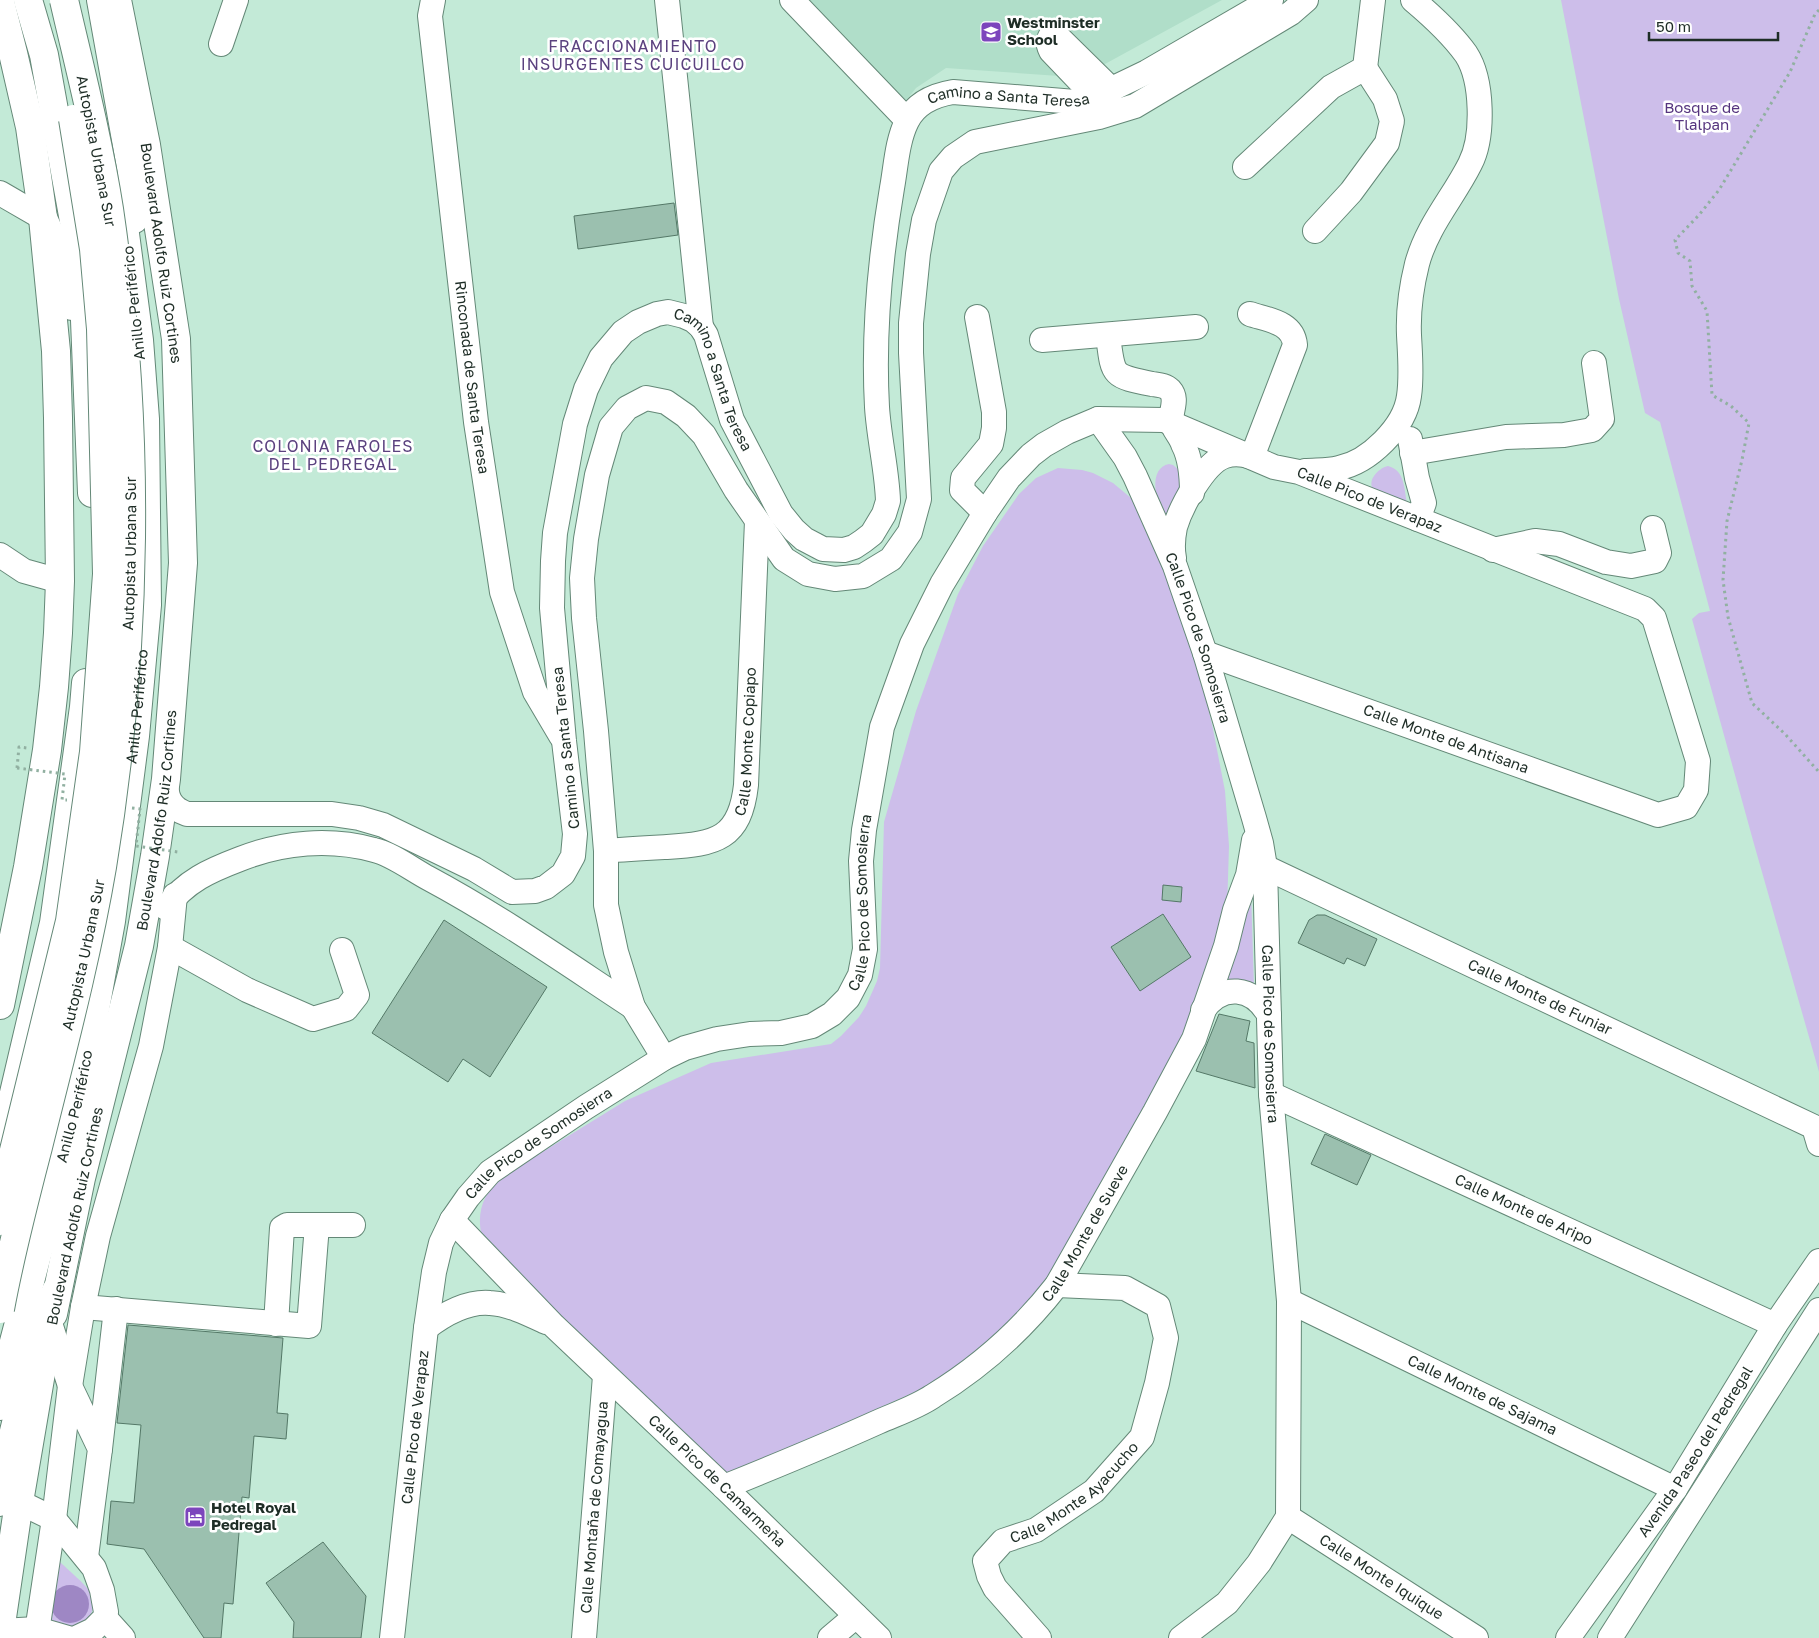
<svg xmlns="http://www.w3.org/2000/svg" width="1819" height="1638" font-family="'Golos Text',sans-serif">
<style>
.built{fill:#b0dec9}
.green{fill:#cdbeea}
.water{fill:#9e87c4}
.building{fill:#9bc0af;stroke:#547867}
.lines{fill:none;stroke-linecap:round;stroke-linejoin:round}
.minor-casing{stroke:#648877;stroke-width:26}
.major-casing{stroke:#648877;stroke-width:30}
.highway-casing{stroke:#648877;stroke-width:30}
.path{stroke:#91b0a1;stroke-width:3;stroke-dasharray:2.5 4;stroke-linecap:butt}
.minor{stroke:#fff;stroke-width:24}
.major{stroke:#fff;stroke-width:28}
.highway{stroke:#fff;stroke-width:28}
.highway-bridge-casing{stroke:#648877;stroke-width:30;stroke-linecap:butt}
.path-bridge{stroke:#91b0a1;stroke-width:3;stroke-dasharray:2.5 4;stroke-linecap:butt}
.highway-bridge{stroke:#fff;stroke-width:28}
.labels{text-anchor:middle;stroke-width:5;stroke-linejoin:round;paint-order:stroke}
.poi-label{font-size:15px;font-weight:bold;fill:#1e2d26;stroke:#fff;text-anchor:start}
.street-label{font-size:15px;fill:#1e2d26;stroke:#fff}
.park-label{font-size:15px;fill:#55347e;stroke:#fff}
.neighbourhood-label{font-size:16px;letter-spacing:1px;fill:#5b427f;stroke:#fff}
</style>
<rect width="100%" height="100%" fill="#c3ead7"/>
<!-- built -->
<path class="built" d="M787 0H1222L1105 64 1059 76 946 68 916 88 896 113Z"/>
<!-- green -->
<g class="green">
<path d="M1561 0H1819V1072L1754 844 1692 619 1699 613 1710 611 1660 422 1645 413 1619 299Z"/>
<path d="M1169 464 1173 465 1180 471 1181 486 1163 523C1159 508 1145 469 1169 464Z"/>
<path d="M1388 466C1405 470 1404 489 1407 503 1399 500 1382 497 1376 492 1364 483 1378 468 1388 466Z"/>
<path d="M1058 468 1082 470 1093 473 1113 483 1131 498 1142 513 1169 566 1195 652 1213 729 1225 791 1229 846 1227 910 1188 1037 1085 1221 1031 1302 990 1340 966 1359 926 1387 727 1476 612 1371 482 1237C476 1212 483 1194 502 1177L625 1101 711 1063 831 1044 841 1036 859 1017 866 1006 877 981 880 968 884 822 916 711 958 594 983 546 1019 494 1036 478Z"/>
<path d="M1251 891 1254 988 1222 985Z"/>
<path d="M59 1561C66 1568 89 1587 92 1595 100 1615 77 1635 58 1625 54 1623 50 1617 47 1614Z"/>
</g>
<!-- water -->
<circle class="water" cx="70" cy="1604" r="19"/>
<!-- building -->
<g class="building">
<path d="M674 203 678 235 578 249 574 216Z"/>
<path d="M1163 885 1182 887 1181 902 1162 900Z"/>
<path d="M1163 914 1191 957 1140 991 1111 947Z"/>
<path d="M1317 915H1325L1377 939 1365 966 1347 958 1344 964 1298 943 1309 920Z"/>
<path d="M444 920 547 987 490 1077 463 1059 448 1082 372 1033Z"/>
<path d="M1219 1014 1250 1021 1246 1041 1254 1043 1255 1088 1196 1071Z"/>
<path d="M1325 1134 1371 1155 1357 1185 1311 1164Z"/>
<path d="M128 1325 283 1338 277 1413 288 1414 286 1439 254 1436 249 1498 242 1497 233 1604 224 1603 221 1638H204L144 1549 107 1544 111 1501 134 1503 141 1425 117 1423Z"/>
<path d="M323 1542 366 1596 361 1638H293L294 1622 266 1583Z"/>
</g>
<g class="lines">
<!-- minor casing -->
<g class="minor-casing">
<g id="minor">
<path id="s1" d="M433 0 430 16 476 422 502 592 535 692 561 736"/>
<path d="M667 0 701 327"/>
<path d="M792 0 907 120"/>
<path d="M221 44 236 0"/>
<path d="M1095 97 1051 51C1047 43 1048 39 1053 32L1112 90"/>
<path d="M1245 167 1331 87 1365 68 1373 0"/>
<path d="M0 193 43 218"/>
<path d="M1315 231 1351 192 1387 143 1392 121 1385 99 1365 68"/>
<path d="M977 317 994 412V428L991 444 963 478 962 490 985 513"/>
<path d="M1108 335C1113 376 1111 376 1152 384 1159 385 1165 385 1170 390 1179 400 1169 412 1172 423 1174 430 1181 437 1183 444 1191 459 1192 476 1192 493"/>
<path d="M1042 340 1196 327"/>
<path id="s2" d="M1098 419 1125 457 1135 476 1175 566 1205 653 1254 818 1261 843 1265 867 1271 1094 1289 1301 1288 1517 1259 1563 1227 1603 1181 1638"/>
<path d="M1410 439 1417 478 1424 503 1418 519"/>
<path d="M1412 453 1506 437 1564 435 1592 430 1602 419 1594 363"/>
<path d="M1305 471C1316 470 1328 471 1339 468 1369 462 1405 427 1409 396 1412 376 1410 355 1409 335 1408 311 1411 288 1417 264 1427 226 1453 198 1470 164 1484 137 1483 80 1466 54 1451 33 1432 16 1413 0"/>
<path d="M1493 550 1535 541 1559 544 1606 562 1631 566 1655 561 1659 553 1653 528"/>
<path d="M0 555 24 571 60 581"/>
<path d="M1174 558C1172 548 1173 537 1175 527 1181 507 1204 463 1225 456 1234 453 1243 454 1252 457L1295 345C1293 322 1268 320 1250 314"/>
<path id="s3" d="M166 781C166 797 170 808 187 814H332L359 818 383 825 474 869 512 892 535 891 546 887 563 874 573 856 575 834 564 741 552 608 553 561 555 533 575 424 586 389 601 358 623 332 638 322 657 314 668 312 684 316 693 320 701 327 706 335 732 420 781 514 794 530 804 539 823 549 844 550 854 547 863 541 872 534 884 514 888 501C887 470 879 439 877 407 873 334 880 259 892 188 896 166 897 141 907 121 916 103 935 95 953 92L1075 102 1095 97 1147 72 1271 0"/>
<path id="s4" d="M606 851C626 849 647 848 667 847 716 844 740 839 746 785L757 521"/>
<path id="s5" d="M1265 867 1814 1127 1819 1144"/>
<path d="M166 908C185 881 211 870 240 859 283 842 330 838 374 850 390 853 413 870 428 878 499 916 566 963 633 1007"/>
<path d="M170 947 247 990 313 1019 346 1009 357 995 342 950"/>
<path d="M1203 1010C1222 983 1253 986 1269 1015"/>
<path d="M664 1058 633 1007 616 952 606 905V851L596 731 584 618 582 578 586 539 597 475 611 427 627 408 646 398 666 402 686 416 704 435 736 490 784 559 808 574 835 579 863 576 891 559 910 532 919 499 911 353V323L918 254 924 220 941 171 953 157 975 142 1099 117 1135 106 1291 13 1306 0"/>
<path id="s6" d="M1271 1094 1775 1325"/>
<path id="s7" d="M452 1220 554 1326 724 1487 879 1638"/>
<path id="s8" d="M1289 1301 1675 1489"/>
<path d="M83 1307 309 1326 317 1225"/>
<path d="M276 1324 282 1228 287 1225H353"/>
<path d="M51 1326 70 1386 100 1449 86 1557"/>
<path d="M426 1328C443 1315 467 1301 490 1303 509 1304 529 1314 546 1322"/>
<path d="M100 1449 116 1309"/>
<path id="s9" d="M724 1487C776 1466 827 1445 878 1422 896 1414 917 1407 933 1396 982 1366 1022 1330 1057 1285L1155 1112 1194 1039 1226 946 1235 910 1248 875 1254 840"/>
<path d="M19 1502 54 1519 94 1568 102 1590 106 1612 105 1618 93 1630 76 1638"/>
<path id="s10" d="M1288 1517 1476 1638"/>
<path d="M105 1618 123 1638"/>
<path d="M0 1631 37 1629 68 1638"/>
<path d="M36 1638 54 1519 70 1386 83 1307 98 1236 151 1046 170 947 175 895"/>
<path id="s11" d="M392 1638 426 1328 434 1272 441 1243 452 1220 468 1197 490 1172 586 1107 664 1058 685 1048 717 1039 750 1034 781 1033 812 1026 832 1014 848 998 860 975 865 949 861 861 864 830 882 727 912 644 942 584 985 513 1009 478 1031 455 1044 445 1067 432 1098 419 1164 420 1274 467 1299 472 1645 609 1654 618 1698 761 1696 790 1686 807 1658 815 1205 653"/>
<path id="s12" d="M584 1638 605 1376"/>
<path d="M830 1638 856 1616"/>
<path id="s13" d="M1039 1638 995 1588 989 1576 985 1561 1003 1541 1036 1530 1094 1491 1142 1437 1157 1383 1166 1338 1158 1306 1125 1288 1057 1285"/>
<path id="s14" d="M1568 1638 1675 1489 1775 1325 1819 1261"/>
<path d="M1610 1638 1819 1310"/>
</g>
</g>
<!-- major casing -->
<g class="major-casing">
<g id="major">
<path d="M0 2 13 53 30 127 43 218 56 351 58 418 60 581 58 633 54 687 47 750 28 867 0 1005"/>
<path id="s15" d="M53 1314 81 1178 139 946 155 856 166 779 183 563 176 339 146 145 117 0"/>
<path d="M0 1631 19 1502 43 1361"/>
</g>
</g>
<!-- highway casing -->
<g class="highway-casing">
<g id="highway">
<path d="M28 0 44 55 83 271 92 493"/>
<path d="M101 0 132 173 134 219"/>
<path d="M43 218 60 257 72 306"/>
<path d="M2 1144 54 923 84 707 86 683"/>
<path id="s16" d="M0 1406 10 1357 80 1092 111 921 135 736 147 605 145 419 139 340 120 196"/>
<path d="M0 1502 6 1464 37 1338 56 1291"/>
</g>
</g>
<!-- path -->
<g class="path">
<path d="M1819 10 1815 14 1790 72 1719 190 1699 215 1675 240 1678 253 1690 261 1692 286 1707 311 1712 395 1731 406 1749 423 1742 460 1727 521 1723 580 1728 617 1752 703 1785 734 1819 772"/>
<path d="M17 768 19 747 27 748"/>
</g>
<!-- minor -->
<use href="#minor" class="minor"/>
<!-- major -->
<use href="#major" class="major"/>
<!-- highway -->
<use href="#highway" class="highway"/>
<!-- highway-bridge casing -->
<g class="highway-bridge-casing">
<g id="highway-bridge">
<path d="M0 1221 9 1171 70 921 94 752 107 574 101 329 94 249 73 119"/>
<path id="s17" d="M0 1309C10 1254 24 1201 38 1147 61 1054 86 961 102 867 138 650 141 426 109 209 98 139 80 69 64 0"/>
</g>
</g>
<!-- path-bridge -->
<g class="path-bridge">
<path d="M17 768 65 774 62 800H67"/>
<path d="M132 808 140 809 136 846 178 852"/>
</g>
<!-- highway-bridge -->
<use href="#highway-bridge" class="highway-bridge"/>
</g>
<!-- icons -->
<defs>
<g id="school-square" transform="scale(1.125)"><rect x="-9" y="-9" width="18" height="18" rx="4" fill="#7c45bc" stroke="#fff"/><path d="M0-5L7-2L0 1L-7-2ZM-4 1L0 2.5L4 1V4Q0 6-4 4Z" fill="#fff"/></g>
<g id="hotel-square" transform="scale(1.125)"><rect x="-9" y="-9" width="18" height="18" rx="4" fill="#7c45bc" stroke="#fff"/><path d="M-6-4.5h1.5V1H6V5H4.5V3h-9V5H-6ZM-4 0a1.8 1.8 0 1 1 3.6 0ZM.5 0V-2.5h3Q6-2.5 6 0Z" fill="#fff"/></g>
</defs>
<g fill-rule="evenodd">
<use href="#school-square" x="991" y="32"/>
<use href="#hotel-square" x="195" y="1517"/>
</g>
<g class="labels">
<!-- poi labels -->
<g class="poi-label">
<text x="1007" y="28">Westminster<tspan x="1007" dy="17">School</tspan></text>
<text x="211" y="1513">Hotel Royal<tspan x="211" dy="17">Pedregal</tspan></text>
</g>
<!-- street labels -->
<g class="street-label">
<text dy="5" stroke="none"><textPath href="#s3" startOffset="1935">Camino a Santa Teresa</textPath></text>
<text transform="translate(96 151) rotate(79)" y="5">Autopista Urbana Sur</text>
<text transform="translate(161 253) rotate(82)" y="5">Boulevard Adolfo Ruiz Cortines</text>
<text transform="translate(134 303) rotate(-96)" y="5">Anillo Periférico</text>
<text dy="5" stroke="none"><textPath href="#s1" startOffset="380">Rinconada de Santa Teresa</textPath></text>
<text dy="5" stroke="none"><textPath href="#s3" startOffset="1140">Camino a Santa Teresa</textPath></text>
<text dy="5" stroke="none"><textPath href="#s11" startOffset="1844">Calle Pico de Verapaz</textPath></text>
<text dy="5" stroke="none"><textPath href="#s17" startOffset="769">Autopista Urbana Sur</textPath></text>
<text dy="5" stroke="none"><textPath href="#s2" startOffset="242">Calle Pico de Somosierra</textPath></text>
<text dy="5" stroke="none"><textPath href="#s16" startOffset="714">Anillo Periférico</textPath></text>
<text transform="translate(1446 739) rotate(20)" y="5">Calle Monte de Antisana</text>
<text dy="5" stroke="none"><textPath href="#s4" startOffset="219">Calle Monte Copiapo</textPath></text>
<text transform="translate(566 748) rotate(-96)" y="5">Camino a Santa Teresa</text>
<text dy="5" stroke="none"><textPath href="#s15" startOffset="505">Boulevard Adolfo Ruiz Cortines</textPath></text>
<text dy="5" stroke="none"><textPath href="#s11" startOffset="990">Calle Pico de Somosierra</textPath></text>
<text dy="5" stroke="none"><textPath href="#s17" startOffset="364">Autopista Urbana Sur</textPath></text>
<text dy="5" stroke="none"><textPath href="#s5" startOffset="304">Calle Monte de Funiar</textPath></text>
<text dy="5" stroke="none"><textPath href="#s2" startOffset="648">Calle Pico de Somosierra</textPath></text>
<text dy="5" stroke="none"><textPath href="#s16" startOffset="309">Anillo Periférico</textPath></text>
<text dy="5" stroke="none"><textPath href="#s11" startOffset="541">Calle Pico de Somosierra</textPath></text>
<text dy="5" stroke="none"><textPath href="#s6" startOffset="278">Calle Monte de Aripo</textPath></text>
<text transform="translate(75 1216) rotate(-78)" y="5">Boulevard Adolfo Ruiz Cortines</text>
<text dy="5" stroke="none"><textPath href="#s9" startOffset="454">Calle Monte de Sueve</textPath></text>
<text dy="5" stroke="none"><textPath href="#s8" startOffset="215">Calle Monte de Sajama</textPath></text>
<text dy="5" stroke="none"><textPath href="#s11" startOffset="212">Calle Pico de Verapaz</textPath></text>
<text dy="5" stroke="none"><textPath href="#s14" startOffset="226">Avenida Paseo del Pedregal</textPath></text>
<text dy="5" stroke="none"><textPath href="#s7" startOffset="372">Calle Pico de Camarmeña</textPath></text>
<text dy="5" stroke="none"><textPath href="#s13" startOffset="210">Calle Monte Ayacucho</textPath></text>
<text dy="5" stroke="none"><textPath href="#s12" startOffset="131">Calle Montaña de Comayagua</textPath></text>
<text dy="5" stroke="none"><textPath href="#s10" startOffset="111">Calle Monte Iquique</textPath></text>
</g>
<!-- park labels -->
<g class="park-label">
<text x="1702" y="113">Bosque de<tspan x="1702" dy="17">Tlalpan</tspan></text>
</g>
<!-- neighbourhood labels -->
<g class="neighbourhood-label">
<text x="633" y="52">FRACCIONAMIENTO<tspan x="633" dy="18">INSURGENTES CUICUILCO</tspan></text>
<text x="333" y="452">COLONIA FAROLES<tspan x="333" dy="18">DEL PEDREGAL</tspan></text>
</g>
</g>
<!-- scale -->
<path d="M1649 32v8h129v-8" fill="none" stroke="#1e2d26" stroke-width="2.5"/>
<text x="1656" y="32" font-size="15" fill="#1e2d26" stroke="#ffffff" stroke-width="4" paint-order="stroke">50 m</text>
</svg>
